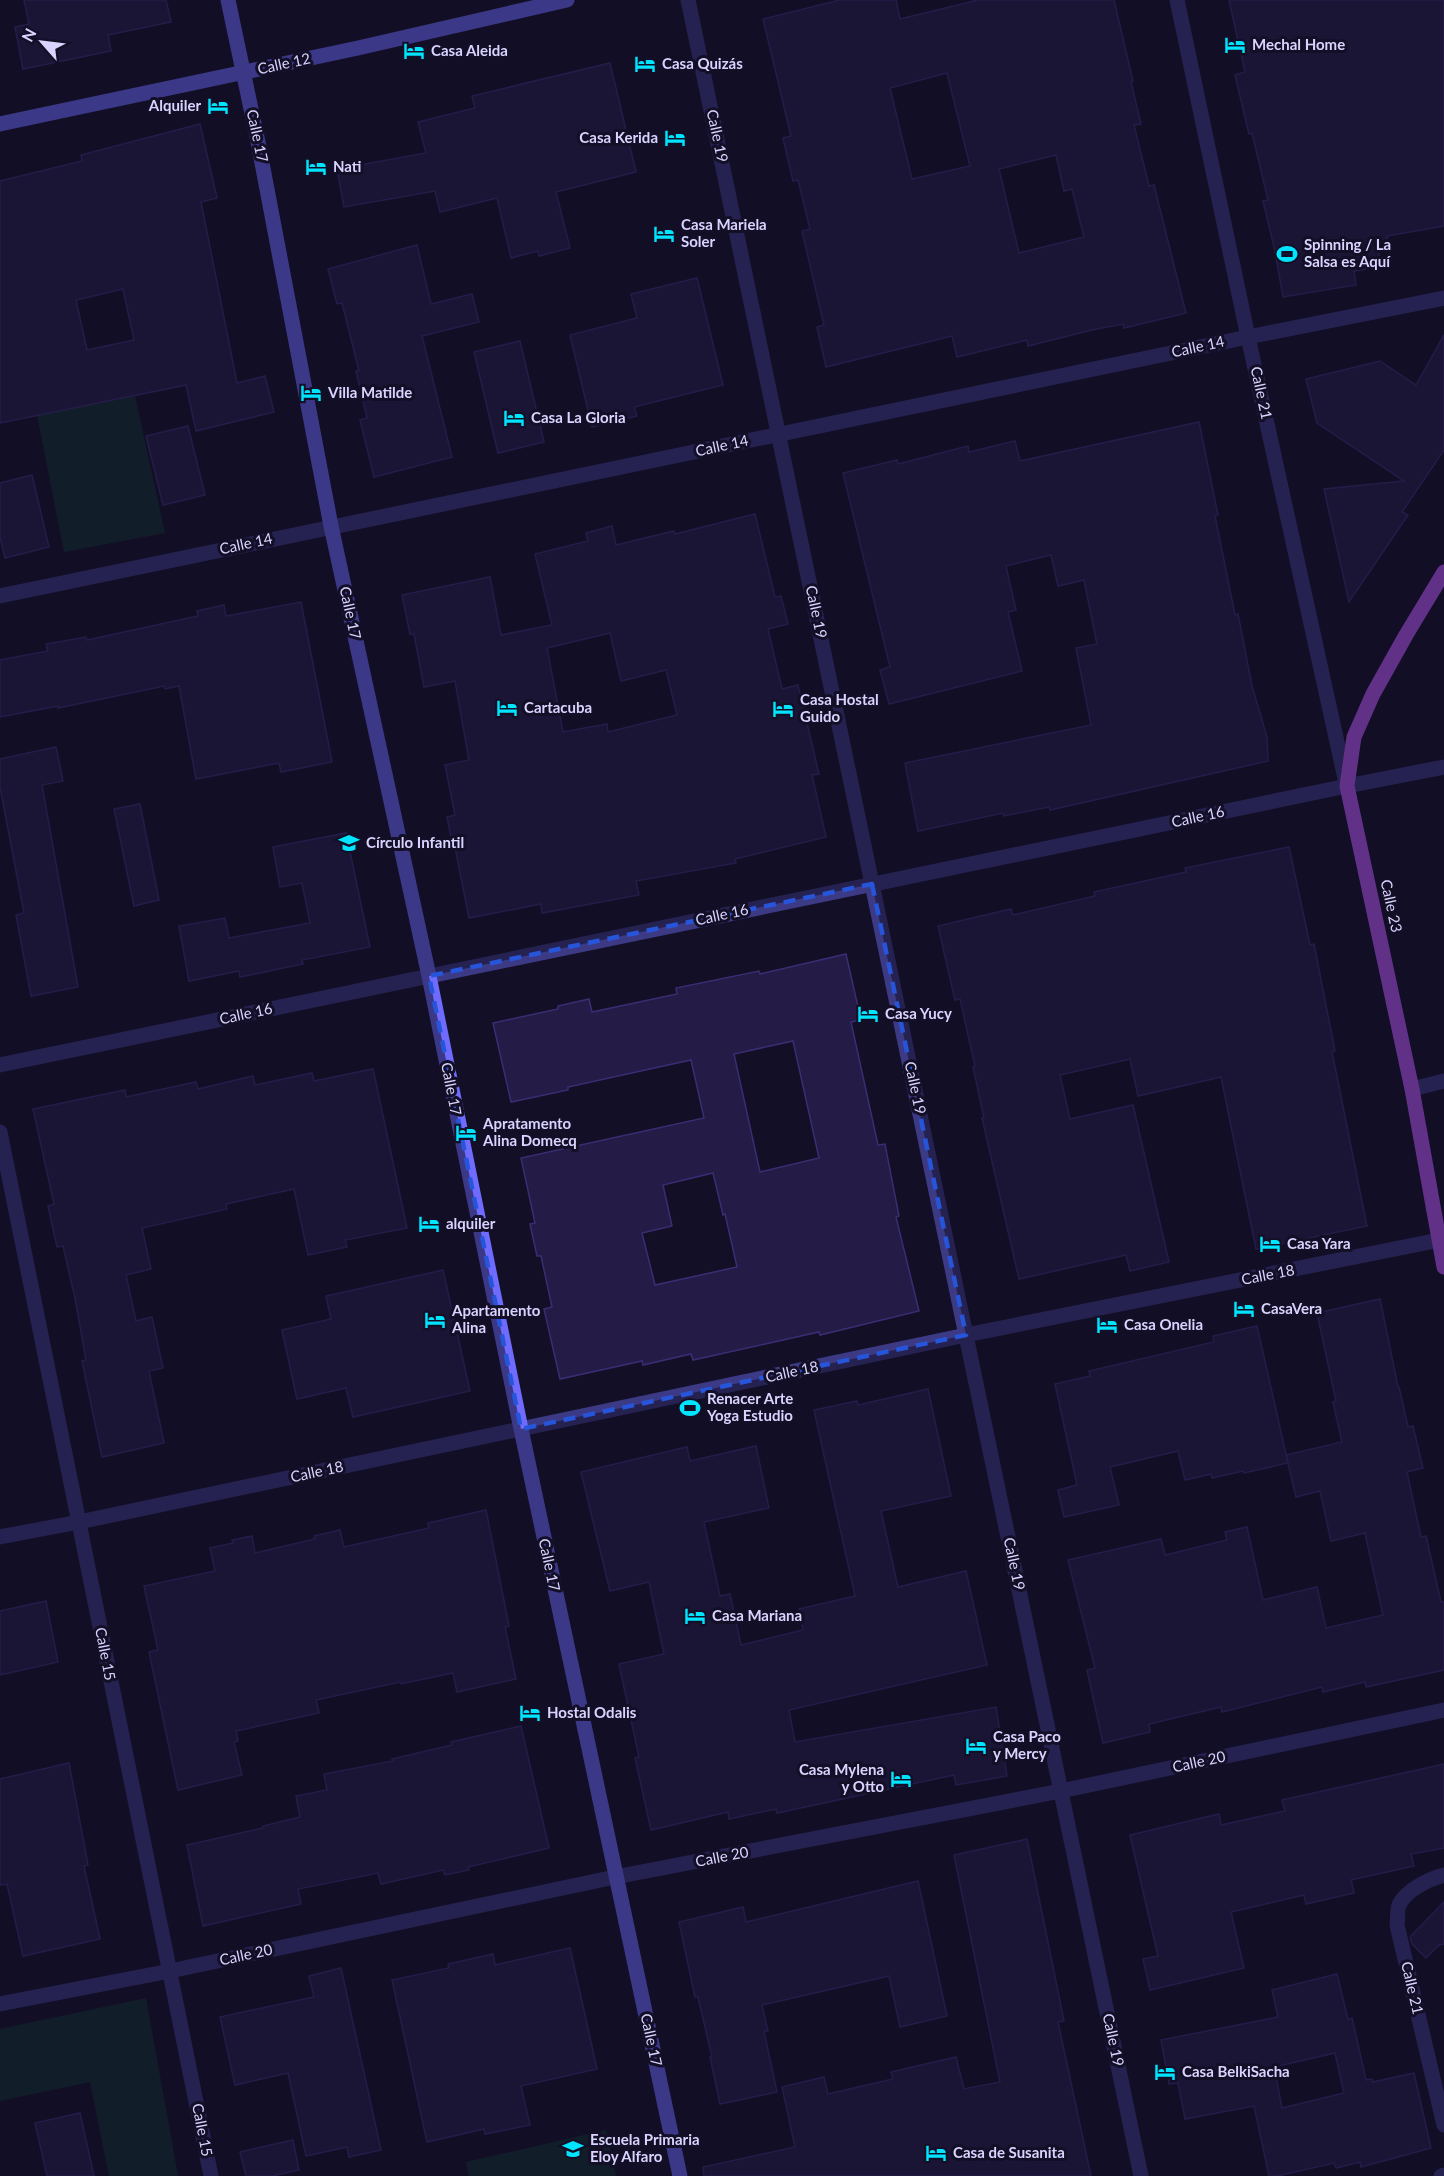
<svg xmlns="http://www.w3.org/2000/svg" width="1444" height="2176" font-family="Lato,sans-serif">
<style>
.green{fill:#12302f}
.building{fill:#241b47;stroke:#3b2d73;stroke-width:1.5;fill-rule:evenodd}
.lines{fill:none;stroke-linecap:round;stroke-linejoin:round}
.street{stroke:#3d3a85;stroke-width:15}
.secondary{stroke:#6f6bff;stroke-width:15}
.primary{stroke:#c25bff;stroke-width:15}
.marked{fill:none;stroke:#2655da;stroke-width:4.5;stroke-dasharray:12 8;stroke-linejoin:round}
.labels{text-anchor:middle;stroke-width:6;stroke-linejoin:round;paint-order:stroke}
.poi-label{font-size:15px;font-weight:bold;fill:#d9d4ff;stroke:#130f26;text-anchor:start}
.street-label{font-size:15px;fill:#d9d4ff;stroke:#130f26}
</style>
<rect width="100%" height="100%" fill="#130f26"/>
<!-- green -->
<g class="green">
<path d="M135 396 165 533 64 552 37 415Z"/>
<path d="M146 1998 178 2176H109L90 2082 0 2101V2029Z"/>
<path d="M606 2130 616 2176H469L466 2162Z"/>
</g>
<!-- building -->
<g class="building">
<path d="M24 0H166L171 22 108 35 111 51 23 69 15 27 29 24Z"/>
<path d="M840 0H896L900 19 978 0H1114L1133 81 1131 82 1141 124 1134 125 1149 186 1154 185 1186 313 1124 328 1123 324 1092 330 1028 346 1027 340 957 357 952 336 826 367 817 327 824 325 802 231 810 229 798 180 793 181 783 138 791 136 763 19ZM947 73 970 166 912 179 890 88ZM1056 155 1064 191 1072 189 1084 237 1019 253 999 169Z"/>
<path d="M1229 0H1444V226L1387 236 1389 246 1378 248 1381 267 1354 271 1356 285 1283 297 1275 251 1263 201 1268 200 1252 133 1249 134 1235 75 1245 72Z"/>
<path d="M610 63 636 172 556 192 570 248 539 256 538 251 511 258 497 198 440 212 435 191 344 207 337 169 426 153 418 122 475 108 472 96Z"/>
<path d="M200 124 217 198 201 202 237 383 265 376 274 412 196 431 186 385 0 423V181L82 161 81 155ZM123 289 134 340 87 350 76 300Z"/>
<path d="M417 245 431 304 472 294 479 322 422 336 452 457 374 477 360 420 367 418 356 371H359L342 303 337 304 328 269Z"/>
<path d="M697 278 723 385 634 407 637 416 592 427 570 335 637 318 631 294Z"/>
<path d="M1444 335V450L1402 512 1408 515 1349 602 1324 489 1404 481 1317 423 1306 379 1380 361 1416 385Z"/>
<path d="M520 341 544 442 498 453 474 352Z"/>
<path d="M1199 422 1218 515 1215 516 1235 615 1238 614 1252 686 1267 737 1268 761 1050 810 1049 807 1004 816 1003 813 918 831 905 763 1091 725 1076 648 1097 644 1084 580 1058 586 1051 555 1006 566 1016 610 1008 612 1022 671 889 704 880 670 890 667 843 473 897 460 898 464 968 446 969 452 1015 441 1020 461Z"/>
<path d="M188 426 205 495 163 505 146 436Z"/>
<path d="M32 475 49 547 5 558 0 537V483Z"/>
<path d="M755 514 775 597 781 596 788 624 768 629 782 689 798 685 819 774 812 775 826 837 735 859 736 863 636 881 639 895 542 913 541 904 469 918 455 847 453 848 447 817 455 815 445 765 469 760 455 681 424 687 414 634H410L402 595 490 577 501 635 552 625 535 554 588 541 586 533 612 526 616 545 674 531 675 534ZM610 633 621 681 666 670 677 715 608 732 607 724 563 732 547 648Z"/>
<path d="M301 602 332 762 281 772 279 763 196 779 179 686 165 689 164 686 58 708V706L0 717V660L48 651 46 644 86 637 87 640 198 616 197 611 224 605 226 616Z"/>
<path d="M56 747 63 781 42 785 78 987 31 996 16 915 24 913 0 787V759Z"/>
<path d="M140 804 159 900 134 906 114 809Z"/>
<path d="M346 833 370 947 302 960 303 964 240 977 239 971 189 981 179 926 225 918 229 938 310 923 302 883 280 887 273 847Z"/>
<path d="M1289 847 1310 945 1314 944 1323 990 1335 1051 1332 1052 1367 1226 1256 1249 1221 1077 1138 1096 1130 1059 1060 1075 1070 1119 1133 1105 1169 1262 1130 1271 1126 1255 1019 1279 982 1118H984L973 1067 975 1066 960 999 955 1000 938 926 1011 909 1013 915 1095 896 1094 892 1186 872 1185 868Z"/>
<path d="M846 954 861 1020 851 1022 878 1145 885 1144 899 1216 896 1217 919 1311 820 1335 819 1332 693 1360 691 1354 643 1365 642 1361 560 1379 544 1309 552 1307 541 1256H537L530 1224 535 1223 521 1158 704 1118 691 1060 568 1087V1090L511 1102 493 1023 558 1009V1006L589 999 592 1012 677 994 676 988 759 971 760 974ZM793 1041 819 1158 760 1172 734 1054ZM713 1173 723 1215 725 1214 737 1267 655 1285 642 1233 672 1226 663 1185Z"/>
<path d="M373 1069 407 1228 345 1240 347 1247 308 1255 294 1189 226 1204 227 1209 142 1228 151 1269 126 1275 136 1321 152 1317 163 1368 149 1371 164 1443 102 1457 82 1361 86 1360 75 1298 63 1246 57 1247 48 1206 54 1204 33 1109 125 1090 126 1097 196 1082 198 1089 253 1076 255 1085 312 1073 314 1081Z"/>
<path d="M443 1270 470 1391 353 1417 346 1388 297 1399 282 1330 331 1319 326 1296Z"/>
<path d="M1380 1299 1398 1387H1399L1408 1427 1413 1426 1423 1468 1407 1472 1421 1537 1426 1536 1441 1602H1444V1670L1366 1687 1365 1682 1323 1692 1322 1687 1222 1712 1221 1707 1149 1724 1150 1732 1103 1743 1087 1670 1095 1668 1068 1560 1161 1539 1165 1555 1227 1540 1225 1532 1247 1527 1263 1600 1317 1587 1326 1628 1383 1615 1365 1533 1331 1541 1320 1491 1296 1497 1286 1455 1342 1442 1333 1402 1336 1401 1317 1313Z"/>
<path d="M1257 1326 1288 1463 1244 1473 1243 1471 1212 1478 1211 1474 1185 1480 1178 1451 1110 1467 1119 1505 1064 1517 1058 1490 1077 1485 1055 1384 1090 1376 1089 1371 1214 1342 1213 1336Z"/>
<path d="M928 1389 951 1496 881 1511 898 1587 966 1571 987 1665 789 1710 795 1742 996 1707 1007 1776 956 1785 954 1775 777 1813 776 1809 729 1819 728 1812 651 1830 635 1758 639 1757 619 1664 664 1654 649 1582 610 1591 581 1472 687 1447 690 1461 756 1446 769 1508 704 1522 720 1596 730 1594 741 1645 803 1630 799 1609 855 1596 814 1410 857 1401 858 1405Z"/>
<path d="M486 1510 509 1626 505 1627 516 1679 457 1692 453 1673 401 1684 400 1682 316 1700 319 1713 236 1731 238 1741 234 1742 242 1775 178 1790 149 1652 158 1650 144 1586 215 1571 210 1548 233 1543 232 1540 252 1536 255 1553 315 1539 314 1536 340 1530 344 1547 429 1528 428 1523Z"/>
<path d="M46 1601 58 1662 0 1675V1611Z"/>
<path d="M521 1726 549 1848 468 1867 469 1870 445 1875 443 1870 381 1884 378 1873 298 1889 301 1904 203 1926 187 1845 263 1828V1826L300 1817 296 1796 327 1790 324 1774 393 1761 392 1759 452 1745 451 1742Z"/>
<path d="M69 1763 88 1865 84 1866 100 1939 23 1956 7 1884 0 1885V1779Z"/>
<path d="M1444 1764V1848L1411 1854 1414 1866 1351 1880 1354 1893 1306 1904 1304 1895 1231 1912 1244 1968 1150 1990 1143 1959 1158 1956 1130 1835 1219 1814 1221 1825 1285 1811 1282 1800Z"/>
<path d="M1027 1839 1064 2021 1058 2022 1091 2176H704L703 2167 795 2147 782 2087 824 2077 828 2094 893 2079 891 2072 956 2057 964 2089 1000 2082 954 1855Z"/>
<path d="M918 1881 947 2016 900 2027 889 1976 762 2005 768 2031H764L777 2092 720 2104 710 2057H712L698 1997H695L679 1922 743 1907 746 1922Z"/>
<path d="M1444 1902V1944L1439 1945 1426 1958 1412 1944 1410 1937Z"/>
<path d="M570 1948 597 2069 521 2086 530 2125 485 2134 484 2129 427 2142 392 1980 449 1968 448 1964 493 1954 495 1965Z"/>
<path d="M341 1968 381 2150 349 2157 347 2147 306 2156 288 2073 235 2085 220 2017 314 1997 309 1976Z"/>
<path d="M1337 1974 1348 2020 1352 2018 1366 2080 1372 2079 1373 2082 1414 2073 1431 2148 1361 2167 1360 2162 1336 2168 1334 2163 1277 2176H1269L1254 2106 1185 2119 1178 2083 1169 2084 1161 2040 1278 2017 1272 1990ZM1335 2053 1344 2093 1282 2108 1274 2067Z"/>
<path d="M80 2113 94 2176H47L35 2123Z"/>
<path d="M293 2140 299 2170 272 2176H246L240 2152Z"/>
</g>
<g class="lines">
<!-- street -->
<g class="street">
<path d="M688 0 1141 2176"/>
<path d="M1177 0 1248 337 1346 783"/>
<path d="M0 596 1248 337 1444 298"/>
<path d="M0 1065 1347 786 1444 767"/>
<path d="M1412 1089 1444 1081"/>
<path d="M0 1132 211 2176"/>
<path d="M0 1537 79 1522 966 1335 1444 1239"/>
<path d="M1444 1875C1429 1879 1406 1890 1399 1905 1397 1910 1398 1920 1397 1925L1444 2125"/>
<path d="M0 2004 170 1971 615 1877 1061 1791 1444 1710"/>
<path d="M1441 2176 1444 2175"/>
</g>
<!-- secondary -->
<g class="secondary">
<path d="M228 0 258 142 331 526 429 976 521 1429 680 2176"/>
<path d="M0 124 358 48 567 0"/>
</g>
<!-- primary -->
<path class="primary" d="M1444 572 1406 635 1373 694 1354 737 1347 786 1412 1089 1444 1267"/>
</g>
<!-- marked area -->
<path d="M0 0H1444V2176H0ZM872 884 966 1335 521 1429 429 976Z" fill="#130f26" fill-opacity=".55" fill-rule="evenodd"/>
<path class="marked" d="M872 884 966 1335 521 1429 429 976Z"/>
<!-- icons -->
<defs>
<g id="hotel-bare" transform="scale(1.62)"><path d="M-6-4.5h1.5V1H6V5H4.5V3h-9V5H-6ZM-4 0a1.8 1.8 0 1 1 3.6 0ZM.5 0V-2.5h3Q6-2.5 6 0Z" fill="#00e5ff" stroke="#130f26" stroke-width="2.5" paint-order="stroke"/></g>
<g id="stadium-bare" transform="scale(1.62)"><path d="M0-5a6.5 5 0 1 0 0 10a6.5 5 0 1 0 0-10ZM-3.5-1.8h7v3.6h-7Z" fill="#00e5ff" stroke="#130f26" stroke-width="2.5" paint-order="stroke"/></g>
<g id="school-bare" transform="scale(1.62)"><path d="M0-5L7-2L0 1L-7-2ZM-4 1L0 2.5L4 1V4Q0 6-4 4Z" fill="#00e5ff" stroke="#130f26" stroke-width="2.5" paint-order="stroke"/></g>
</defs>
<g fill-rule="evenodd">
<use href="#hotel-bare" x="1235" y="45"/>
<use href="#hotel-bare" x="414" y="51"/>
<use href="#hotel-bare" x="645" y="64"/>
<use href="#hotel-bare" x="218" y="106"/>
<use href="#hotel-bare" x="675" y="138"/>
<use href="#hotel-bare" x="316" y="167"/>
<use href="#hotel-bare" x="664" y="234"/>
<use href="#stadium-bare" x="1287" y="254"/>
<use href="#hotel-bare" x="311" y="393"/>
<use href="#hotel-bare" x="514" y="418"/>
<use href="#hotel-bare" x="507" y="708"/>
<use href="#hotel-bare" x="783" y="709"/>
<use href="#school-bare" x="349" y="843"/>
<use href="#hotel-bare" x="868" y="1014"/>
<use href="#hotel-bare" x="466" y="1133"/>
<use href="#hotel-bare" x="429" y="1224"/>
<use href="#hotel-bare" x="1270" y="1244"/>
<use href="#hotel-bare" x="1244" y="1309"/>
<use href="#hotel-bare" x="435" y="1320"/>
<use href="#hotel-bare" x="1107" y="1325"/>
<use href="#stadium-bare" x="690" y="1408"/>
<use href="#hotel-bare" x="695" y="1616"/>
<use href="#hotel-bare" x="530" y="1713"/>
<use href="#hotel-bare" x="976" y="1746"/>
<use href="#hotel-bare" x="901" y="1779"/>
<use href="#hotel-bare" x="1165" y="2072"/>
<use href="#school-bare" x="573" y="2149"/>
<use href="#hotel-bare" x="936" y="2153"/>
</g>
<g class="labels">
<!-- poi labels -->
<g class="poi-label">
<text x="1252" y="50">Mechal Home</text>
<text x="431" y="56">Casa Aleida</text>
<text x="662" y="69">Casa Quizás</text>
<text x="201" y="111" text-anchor="end">Alquiler</text>
<text x="658" y="143" text-anchor="end">Casa Kerida</text>
<text x="333" y="172">Nati</text>
<text x="681" y="230">Casa Mariela<tspan x="681" dy="17">Soler</tspan></text>
<text x="1304" y="250">Spinning / La<tspan x="1304" dy="17">Salsa es Aquí</tspan></text>
<text x="328" y="398">Villa Matilde</text>
<text x="531" y="423">Casa La Gloria</text>
<text x="800" y="705">Casa Hostal<tspan x="800" dy="17">Guido</tspan></text>
<text x="524" y="713">Cartacuba</text>
<text x="366" y="848">Círculo Infantil</text>
<text x="885" y="1019">Casa Yucy</text>
<text x="483" y="1129">Apratamento<tspan x="483" dy="17">Alina Domecq</tspan></text>
<text x="446" y="1229">alquiler</text>
<text x="1287" y="1249">Casa Yara</text>
<text x="1261" y="1314">CasaVera</text>
<text x="452" y="1316">Apartamento<tspan x="452" dy="17">Alina</tspan></text>
<text x="1124" y="1330">Casa Onelia</text>
<text x="707" y="1404">Renacer Arte<tspan x="707" dy="17">Yoga Estudio</tspan></text>
<text x="712" y="1621">Casa Mariana</text>
<text x="547" y="1718">Hostal Odalis</text>
<text x="993" y="1742">Casa Paco<tspan x="993" dy="17">y Mercy</tspan></text>
<text x="884" y="1775" text-anchor="end">Casa Mylena<tspan x="884" dy="17">y Otto</tspan></text>
<text x="1182" y="2077">Casa BelkiSacha</text>
<text x="590" y="2145">Escuela Primaria<tspan x="590" dy="17">Eloy Alfaro</tspan></text>
<text x="953" y="2158">Casa de Susanita</text>
</g>
<!-- street labels -->
<g class="street-label">
<text transform="translate(284 64) rotate(-12)" y="5">Calle 12</text>
<text transform="translate(257 136) rotate(78)" y="5">Calle 17</text>
<text transform="translate(717 136) rotate(78)" y="5">Calle 19</text>
<text transform="translate(1198 347) rotate(-12)" y="5">Calle 14</text>
<text transform="translate(1261 393) rotate(78)" y="5">Calle 21</text>
<text transform="translate(722 446) rotate(-12)" y="5">Calle 14</text>
<text transform="translate(246 544) rotate(-12)" y="5">Calle 14</text>
<text transform="translate(816 612) rotate(78)" y="5">Calle 19</text>
<text transform="translate(350 613) rotate(78)" y="5">Calle 17</text>
<text transform="translate(1198 817) rotate(-12)" y="5">Calle 16</text>
<text transform="translate(1391 906) rotate(78)" y="5">Calle 23</text>
<text transform="translate(722 915) rotate(-12)" y="5">Calle 16</text>
<text transform="translate(246 1014) rotate(-12)" y="5">Calle 16</text>
<text transform="translate(915 1088) rotate(78)" y="5">Calle 19</text>
<text transform="translate(451 1089) rotate(79)" y="5">Calle 17</text>
<text transform="translate(1268 1275) rotate(-11)" y="5">Calle 18</text>
<text transform="translate(792 1372) rotate(-12)" y="5">Calle 18</text>
<text transform="translate(317 1472) rotate(-12)" y="5">Calle 18</text>
<text transform="translate(1014 1564) rotate(78)" y="5">Calle 19</text>
<text transform="translate(549 1565) rotate(78)" y="5">Calle 17</text>
<text transform="translate(105 1654) rotate(79)" y="5">Calle 15</text>
<text transform="translate(1199 1762) rotate(-12)" y="5">Calle 20</text>
<text transform="translate(722 1857) rotate(-11)" y="5">Calle 20</text>
<text transform="translate(246 1955) rotate(-12)" y="5">Calle 20</text>
<text transform="translate(1412 1988) rotate(77)" y="5">Calle 21</text>
<text transform="translate(651 2040) rotate(78)" y="5">Calle 17</text>
<text transform="translate(1113 2040) rotate(78)" y="5">Calle 19</text>
<text transform="translate(202 2130) rotate(79)" y="5">Calle 15</text>
</g>
</g>
<!-- north arrow -->
<g transform="translate(42 42) rotate(298)" stroke="#130f26" stroke-width="4.5" paint-order="stroke">
<path d="M0-4.5L10 22L0 15L-10 22Z" fill="#d9d4ff"/>
<text y="-9" font-size="16" font-weight="bold" text-anchor="middle" fill="#d9d4ff">N</text>
</g>
</svg>
